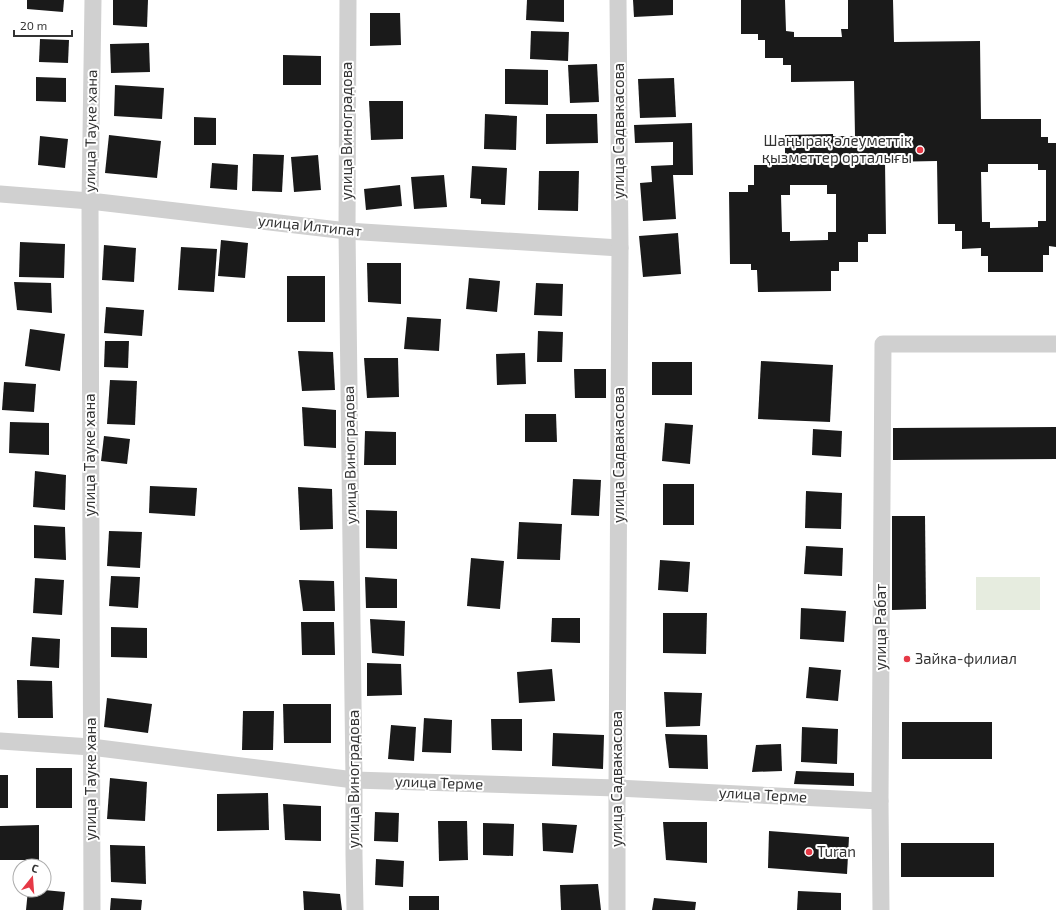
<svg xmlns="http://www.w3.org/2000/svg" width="1056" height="910" font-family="'Exo 2',sans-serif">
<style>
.green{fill:#e6ecdf}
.building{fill:#1a1a1a;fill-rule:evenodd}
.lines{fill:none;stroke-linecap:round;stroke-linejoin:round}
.minor{stroke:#d0d0d0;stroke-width:17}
.poi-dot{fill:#e63946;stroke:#fff;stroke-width:1.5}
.labels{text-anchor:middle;stroke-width:4;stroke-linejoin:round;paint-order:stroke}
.street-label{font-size:15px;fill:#333;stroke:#fff}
.poi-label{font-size:15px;fill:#333;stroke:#fff;text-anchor:start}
</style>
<rect width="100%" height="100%" fill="#fff"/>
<!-- green -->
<rect class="green" x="976" y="577" width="64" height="33"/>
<!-- building -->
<g class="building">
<path d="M27 0H64L63 12 27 9Z"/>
<path d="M113 0H148L147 27 113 25Z"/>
<path d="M527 0H564V22L526 20Z"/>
<path d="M633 0H673V15L634 17Z"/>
<path d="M741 0H785L786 31 794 32V37H842L841 29H848V0H893L894 42 980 41 981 119H1041V137H1048V143H1056V247L1049 246V255H1043V272H988V256H981V248L962 249V231H955V224H938L937 161 885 162 886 234H868V242H858V262H839V271H831V291L758 292 757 270H751V264H730L729 192H748V185H754V165H776V156H785V135L833 134V136H855L854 81 791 82V65H783V58H765V40H758V34H741ZM988 164H1038V170H1046V221H1038V227L990 228V222H982L981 172H988ZM790 185H827V194H836V232H828V240L790 241V232H782L781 195H790Z"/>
<path d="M370 13H400L401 45 370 46Z"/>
<path d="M531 31 569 32 568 61 530 59Z"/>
<path d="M40 39 69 40 68 63 39 62Z"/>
<path d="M149 43 150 72 111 73 110 44Z"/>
<path d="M283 55 321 56V85H283Z"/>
<path d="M597 64 599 102 570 103 568 65Z"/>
<path d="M505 69 548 70V105L505 104Z"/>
<path d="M36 77 66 78V102L36 101Z"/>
<path d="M674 78 676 117 640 118 638 79Z"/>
<path d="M115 85 164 88 162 119 114 116Z"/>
<path d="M369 101H403V139L371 140Z"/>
<path d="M485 114 517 116 516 150 484 149Z"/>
<path d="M546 114H597L598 143 546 144Z"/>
<path d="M194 117 216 118V145H194Z"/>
<path d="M692 123 693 175H673L676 219 643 221 640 183 652 182 651 166 673 165V142L635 143 634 125Z"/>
<path d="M109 135 161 141 157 178 105 173Z"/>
<path d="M40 136 68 139 65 168 38 165Z"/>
<path d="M253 154 284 155 282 192 252 191Z"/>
<path d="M318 155 321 190 294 192 291 157Z"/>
<path d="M212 163 238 165 237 190 210 188Z"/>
<path d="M472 166 507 168 505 205 481 204V199L470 198Z"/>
<path d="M539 171H579L578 211 538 210Z"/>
<path d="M444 175 447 207 414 209 411 177Z"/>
<path d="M400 185 402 206 366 210 364 189Z"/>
<path d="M678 233 681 274 643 277 639 236Z"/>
<path d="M221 240 248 243 245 278 218 276Z"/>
<path d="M20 242 65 244 64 278 19 277Z"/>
<path d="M104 245 136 248 134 282 102 280Z"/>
<path d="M181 247 217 249 214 292 178 290Z"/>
<path d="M367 263H401V304L368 302Z"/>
<rect x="287" y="276" width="38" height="46"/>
<path d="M469 278 500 281 497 312 466 309Z"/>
<path d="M14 282 51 283 52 313 17 310Z"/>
<path d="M536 283 563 284 562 316 534 315Z"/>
<path d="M106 307 144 310 142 336 104 333Z"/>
<path d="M407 317 441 319 439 351 404 349Z"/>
<path d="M30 329 65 334 60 371 25 366Z"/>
<path d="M538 331 563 332 562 362H537Z"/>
<path d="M105 341H129L128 368 104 367Z"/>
<path d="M298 351 333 352 335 390 302 391Z"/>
<path d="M525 353 526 384 497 385 496 354Z"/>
<path d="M364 358H398L399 397 367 398Z"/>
<path d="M761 361 833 365 830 422 758 419Z"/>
<rect x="652" y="362" width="40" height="33"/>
<path d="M574 369H606V398H575Z"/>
<path d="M110 380 137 381 135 425 107 424Z"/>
<path d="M4 382 36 384 34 412 2 410Z"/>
<path d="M302 407 336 410V448L304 446Z"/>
<path d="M525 414H556L557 442H525Z"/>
<path d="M10 422 49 423V455L9 453Z"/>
<path d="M665 423 693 425 690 464 662 461Z"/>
<path d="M1056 427V459L893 460V428Z"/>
<path d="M813 429 842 431 841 457 812 455Z"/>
<path d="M365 431 396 432V465H364Z"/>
<path d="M104 436 130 439 127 464 101 461Z"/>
<path d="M35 471 66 475 65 510 33 507Z"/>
<path d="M573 479 601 480 599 516 571 515Z"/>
<rect x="663" y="484" width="31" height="41"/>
<path d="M150 486 197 488 195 516 149 513Z"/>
<path d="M298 487 332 489 333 529 300 530Z"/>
<path d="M806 491 842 493 841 529 805 528Z"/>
<path d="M366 510 397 511V549L366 548Z"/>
<path d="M892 516H925L926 609 892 610Z"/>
<path d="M519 522 562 524 560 560 517 559Z"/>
<path d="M34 525 65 527 66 560 34 558Z"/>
<path d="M109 531 142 532 140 568 107 566Z"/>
<path d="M806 546 843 548 842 576 804 574Z"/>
<path d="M471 558 504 561 500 609 467 606Z"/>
<path d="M660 560 690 562 688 592 658 590Z"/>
<path d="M111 576 140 577 138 608 109 606Z"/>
<path d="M365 577 397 579V608H366Z"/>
<path d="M35 578 64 580 62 615 33 613Z"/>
<path d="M299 580 334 581 335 611H303Z"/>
<path d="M801 608 846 611 844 642 800 639Z"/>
<path d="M663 613H707L706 654 663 653Z"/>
<path d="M552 618H580V643L551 642Z"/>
<path d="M370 619 405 621 404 656 372 653Z"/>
<path d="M301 622H334L335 655H302Z"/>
<path d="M111 627 147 628V658L111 657Z"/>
<path d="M32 637 60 639 59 668 30 666Z"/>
<path d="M367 663 401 664 402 695 367 696Z"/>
<path d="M809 667 841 670 838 701 806 698Z"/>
<path d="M552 669 555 701 519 703 517 672Z"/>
<path d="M17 680 52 681 53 718H18Z"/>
<path d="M664 692 702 693 700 726 666 727Z"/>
<path d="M107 698 152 704 148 733 104 727Z"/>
<path d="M283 704H331V743H284Z"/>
<path d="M243 711H274L273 750H242Z"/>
<path d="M424 718 452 720 451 753 422 752Z"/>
<path d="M491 719H522V751L492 750Z"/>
<rect x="902" y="722" width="90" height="37"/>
<path d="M391 725 416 727 414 761 388 759Z"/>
<path d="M802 727 838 729 837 764 801 762Z"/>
<path d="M553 733 604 735 603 769 552 766Z"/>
<path d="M665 734 707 735 708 769 669 768Z"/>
<path d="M781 744 782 771 752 772 756 745Z"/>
<rect x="36" y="768" width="36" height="40"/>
<path d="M796 771 854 773V786L794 784Z"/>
<rect x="0" y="775" width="8" height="33"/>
<path d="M110 778 147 782 145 821 107 819Z"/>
<path d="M268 793 269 830 217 831V794Z"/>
<path d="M283 804 321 806V841L285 840Z"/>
<path d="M375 812 399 813 398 842 374 841Z"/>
<path d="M438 821H467L468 860 439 861Z"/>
<path d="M663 822H707V863L666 860Z"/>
<path d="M483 823 514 824 513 856 483 855Z"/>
<path d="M542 823 577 825 573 853 543 851Z"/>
<path d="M39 825V860H0V826Z"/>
<path d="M769 831 849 837 847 874 768 868Z"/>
<rect x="901" y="843" width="93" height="34"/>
<path d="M110 845 145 846 146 884 111 882Z"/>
<path d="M376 859 404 861 403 887 375 885Z"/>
<path d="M598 884 601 910H561L560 885Z"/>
<path d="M28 890H44L65 892 63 910H26Z"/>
<path d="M303 891 340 894 342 910H304Z"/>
<path d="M798 891 841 893V910H797Z"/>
<rect x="409" y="896" width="30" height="14"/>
<path d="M111 898 142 900 141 910H110Z"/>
<path d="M654 898 696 902 695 910H652Z"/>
</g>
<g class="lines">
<!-- minor -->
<g class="minor">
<path d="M348 0 347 231 354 780V855L355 910"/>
<path d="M0 194 90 201 347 231 620 248"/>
<path d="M0 741 91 747 354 780 617 788 880 801"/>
<path d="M92 910 90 201 93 0"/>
<path d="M617 910V788L620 248 618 0"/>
<path d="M881 910 880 801 883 344H1056"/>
</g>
</g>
<!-- markers -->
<g class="poi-dot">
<circle cx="920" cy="150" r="4"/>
<circle cx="907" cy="659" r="4"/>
<circle cx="809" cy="852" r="4"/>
</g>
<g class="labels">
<!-- street labels -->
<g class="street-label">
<text transform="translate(91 131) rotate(-89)" y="5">улица Тауке хана</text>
<text transform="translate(347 131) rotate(-90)" y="5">улица Виноградова</text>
<text transform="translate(619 131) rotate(-90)" y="5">улица Садвакасова</text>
<text transform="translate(310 226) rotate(6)" y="5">улица Илтипат</text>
<text transform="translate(90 455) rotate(-90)" y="5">улица Тауке хана</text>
<text transform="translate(350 455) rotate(-91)" y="5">улица Виноградова</text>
<text transform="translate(619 455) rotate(-90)" y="5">улица Садвакасова</text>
<text transform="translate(881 627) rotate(-90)" y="5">улица Рабат</text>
<text transform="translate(91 779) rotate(-90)" y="5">улица Тауке хана</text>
<text transform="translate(354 779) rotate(-90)" y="5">улица Виноградова</text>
<text transform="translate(617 779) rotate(-90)" y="5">улица Садвакасова</text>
<text transform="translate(439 783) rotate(2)" y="5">улица Терме</text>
<text transform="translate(763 795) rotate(3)" y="5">улица Терме</text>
</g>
<!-- poi labels -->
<g class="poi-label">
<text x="912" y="146" text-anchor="end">Шаңырақ әлеуметтік<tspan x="912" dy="17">қызметтер орталығы</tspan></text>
<text x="915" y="664">Зайка-филиал</text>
<text x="817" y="857">Turan</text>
</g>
</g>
<!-- north arrow -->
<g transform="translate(32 878) rotate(17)"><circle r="19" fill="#ffffff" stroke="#adadad"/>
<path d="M0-3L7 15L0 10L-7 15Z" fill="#e63946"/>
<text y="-6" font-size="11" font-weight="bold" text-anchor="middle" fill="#333333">С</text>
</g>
<!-- scale -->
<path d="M14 30v6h58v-6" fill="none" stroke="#333333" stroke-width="2"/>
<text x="20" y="30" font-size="12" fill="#333333" stroke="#ffffff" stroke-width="3" paint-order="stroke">20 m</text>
</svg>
